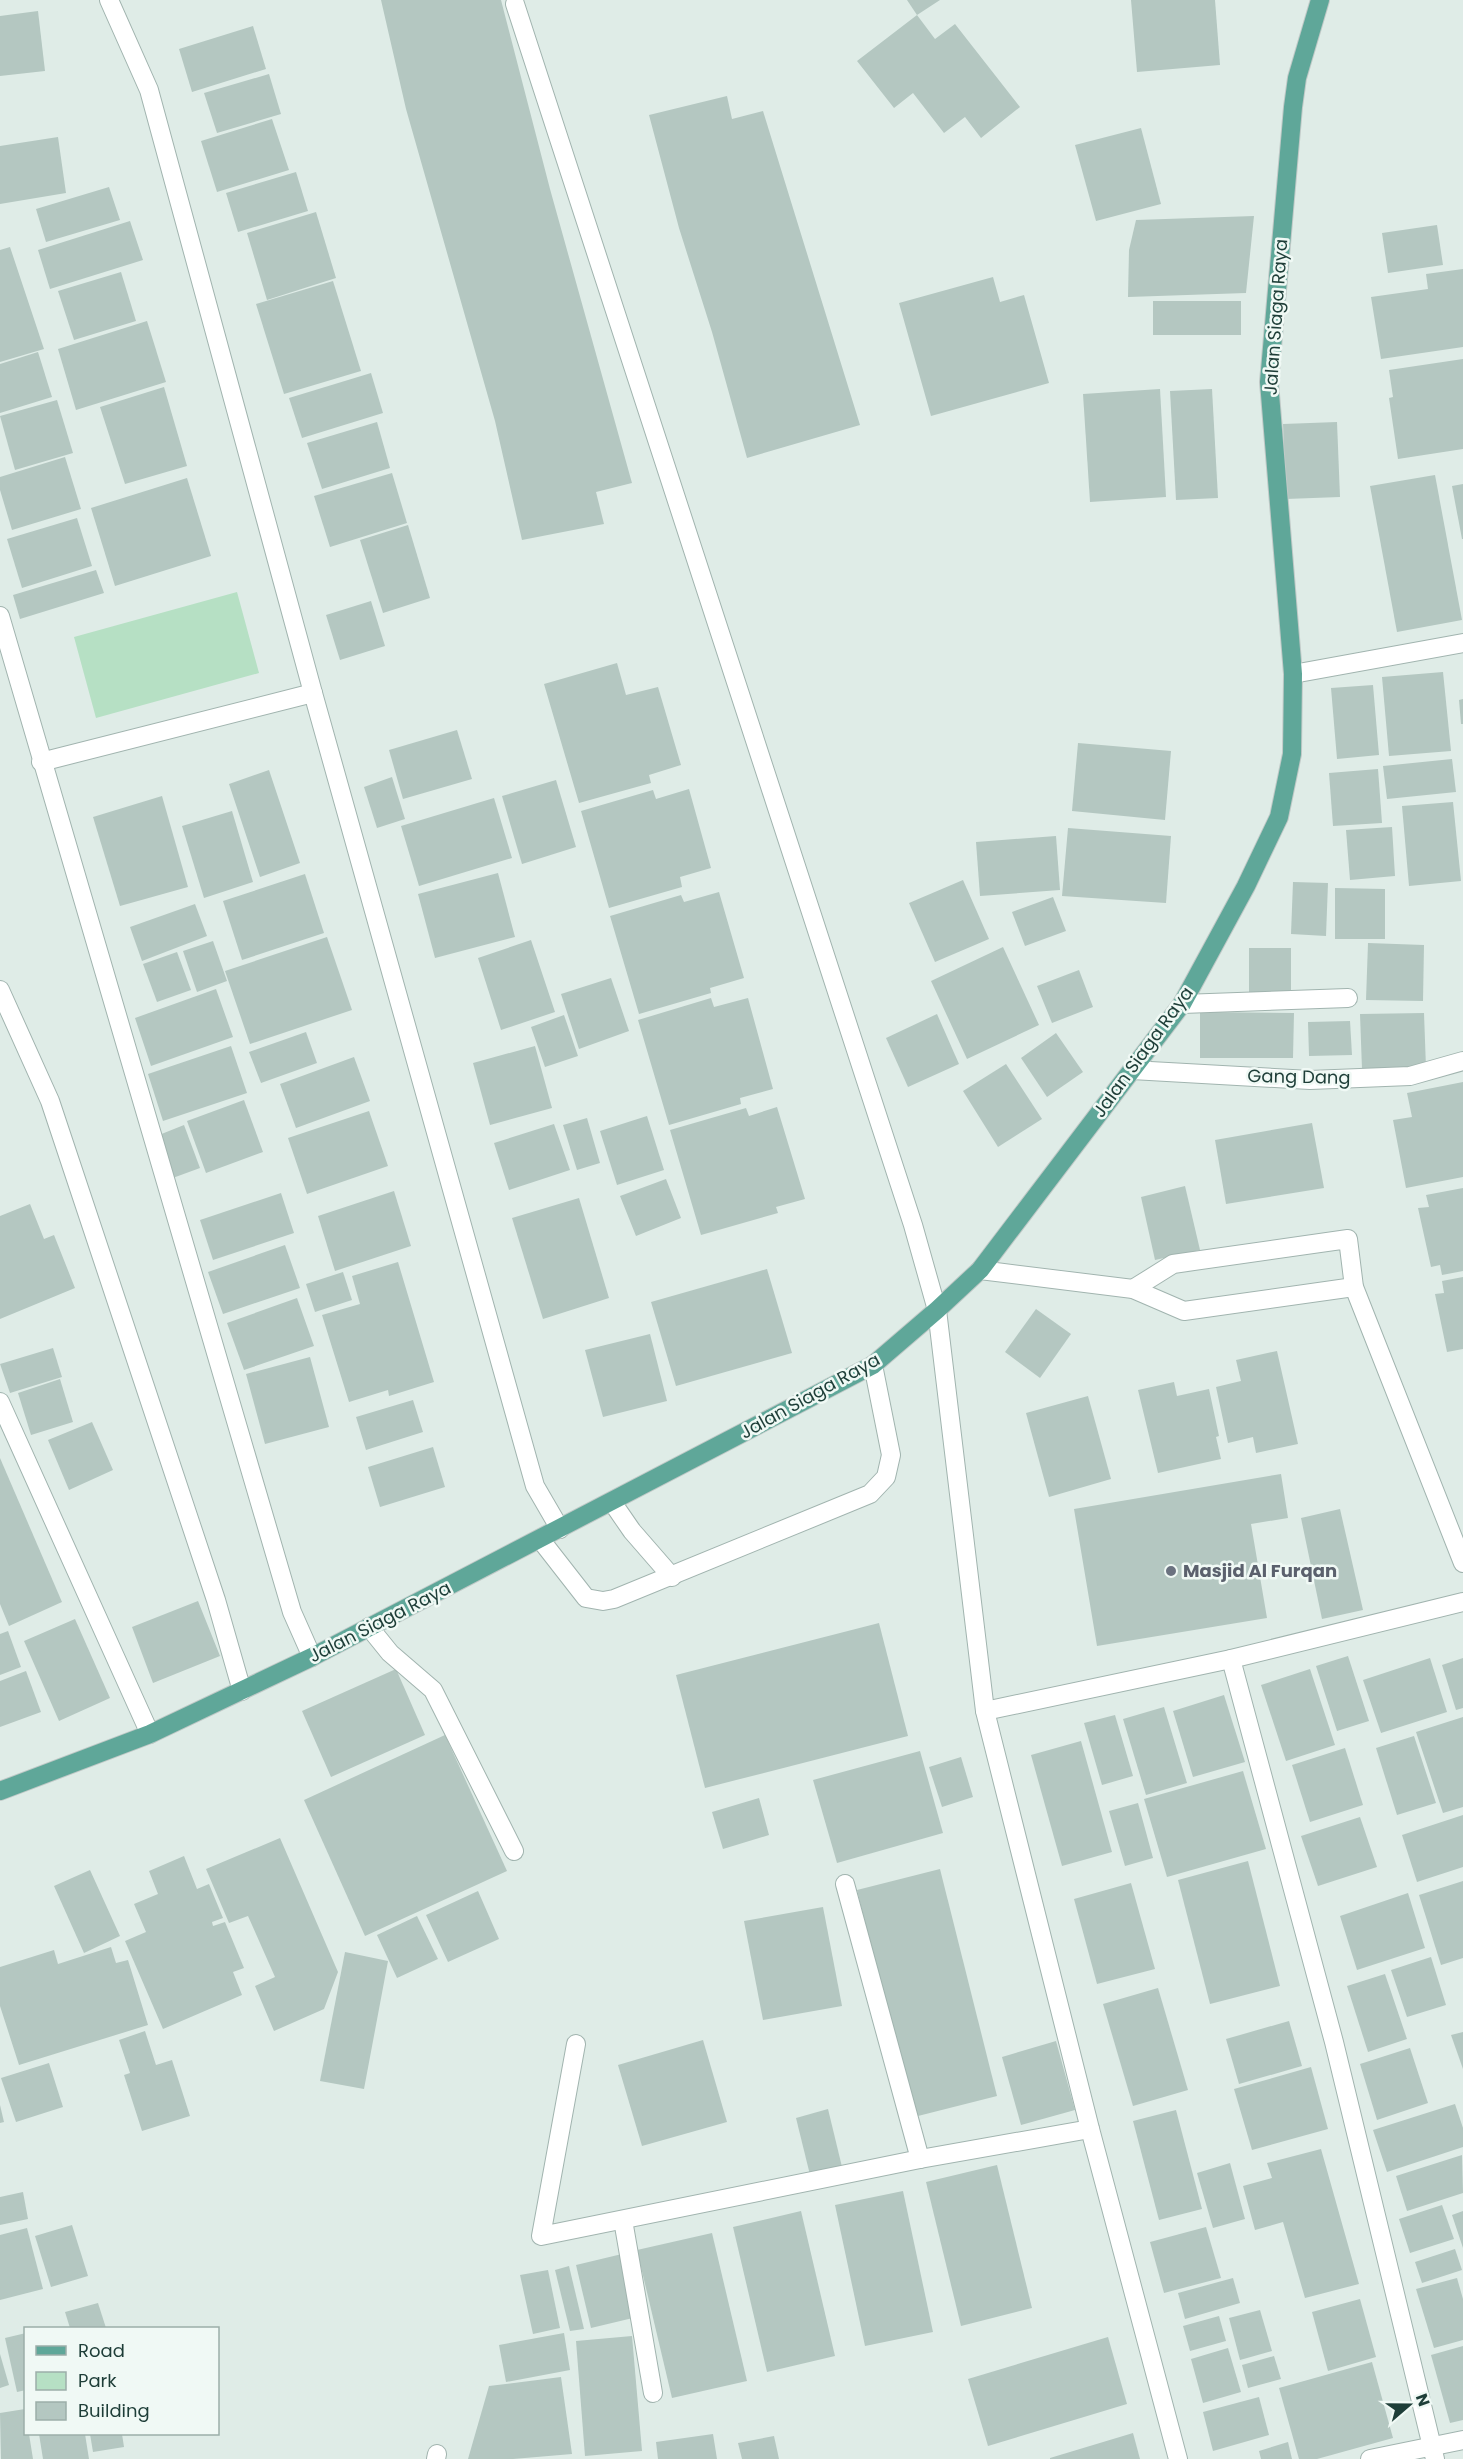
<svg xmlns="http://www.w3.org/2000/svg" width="1463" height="2459" font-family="Poppins,sans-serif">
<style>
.green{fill:#b6e0c4}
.building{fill:#b4c7c1}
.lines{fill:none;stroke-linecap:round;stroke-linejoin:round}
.minor-casing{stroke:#a1b4af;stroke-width:20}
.major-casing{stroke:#c0c9c7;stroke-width:20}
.minor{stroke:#fff;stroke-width:18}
.major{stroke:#5fa799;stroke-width:18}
.worship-dot{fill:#6b7280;stroke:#f0f9f5;stroke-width:2}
.labels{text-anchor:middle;stroke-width:5;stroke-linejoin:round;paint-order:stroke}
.street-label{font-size:18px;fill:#1e3e38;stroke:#f0f9f5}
.worship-label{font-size:18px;font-weight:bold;fill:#5b616d;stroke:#f0f9f5;text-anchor:start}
</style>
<rect width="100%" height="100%" fill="#dfece7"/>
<!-- green -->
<path class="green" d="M237 592 259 673 96 718 74 637Z"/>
<!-- building -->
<g class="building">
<path d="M381 0H501L550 189 632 483 596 492 604 524 522 540 495 421 406 109Z"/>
<path d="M907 0H940L917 15Z"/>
<path d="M1131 0H1215L1220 65 1137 72Z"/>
<path d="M38 11 45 71 0 76V16Z"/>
<path d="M917 15 935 39 955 24 1020 107 981 138 965 117 944 133 913 93 894 108 857 61Z"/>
<path d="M253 26 266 69 192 92 179 49Z"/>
<path d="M269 74 281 114 217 133 204 93Z"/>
<path d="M727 96 732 119 763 111 860 425 747 458 712 332 679 228 649 115Z"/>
<path d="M272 119 289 170 217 192 201 141Z"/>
<path d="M1141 128 1161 204 1096 221 1075 145Z"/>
<path d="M58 137 66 193 0 204V146Z"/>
<path d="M296 172 308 211 238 232 226 193Z"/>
<path d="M109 187 120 220 46 242 36 209Z"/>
<path d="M316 212 336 278 267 300 247 233Z"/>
<path d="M1254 216 1246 293 1128 297 1129 250 1136 220Z"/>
<path d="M130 221 143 260 50 289 38 250Z"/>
<path d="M1437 225 1443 265 1388 273 1382 233Z"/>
<path d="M10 247 44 349 0 362V250Z"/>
<path d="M1463 269V347L1381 359 1371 297 1428 289 1426 274Z"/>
<path d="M121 272 136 321 74 340 58 291Z"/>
<path d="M993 277 1000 302 1024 295 1049 383 931 416 899 303Z"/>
<path d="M333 281 361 371 284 394 256 304Z"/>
<rect x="1153" y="301" width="88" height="34"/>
<path d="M147 321 166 382 76 410 58 349Z"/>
<path d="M38 352 52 397 0 413V364Z"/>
<path d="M1463 359V449L1398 459 1389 398 1393 397 1389 370Z"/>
<path d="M371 373 383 413 302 438 289 398Z"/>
<path d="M164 387 187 466 125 484 100 407Z"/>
<path d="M1160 389 1166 497 1090 502 1083 394Z"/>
<path d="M1212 389 1218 498 1176 500 1170 391Z"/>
<path d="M57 400 73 453 15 470 0 416Z"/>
<path d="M377 422 390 468 322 489 307 443Z"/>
<path d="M1337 422 1340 497 1286 499 1283 424Z"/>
<path d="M65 457 81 509 12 530 0 490V477Z"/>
<path d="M392 473 407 523 330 547 314 496Z"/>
<path d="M1435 475 1462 620 1397 632 1370 486Z"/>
<path d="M187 478 211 556 115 586 91 508Z"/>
<path d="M1463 484V539H1462L1452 486Z"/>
<path d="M77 518 92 566 22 588 7 539Z"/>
<path d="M408 525 430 598 383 613 360 540Z"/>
<path d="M96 570 104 593 20 619 13 595Z"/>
<path d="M371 601 385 646 340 660 326 615Z"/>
<path d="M617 663 626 695 658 687 681 765 649 775 651 783 579 803 544 684Z"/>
<path d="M1443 672 1451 751 1389 756 1382 677Z"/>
<path d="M1373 685 1379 755 1337 759 1331 688Z"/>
<path d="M1463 699V724H1461L1459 700Z"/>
<path d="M457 730 472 779 403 799 389 750Z"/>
<path d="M1078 743 1171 751 1165 820 1072 811Z"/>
<path d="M1452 759 1456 792 1387 799 1383 766Z"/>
<path d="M1378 769 1382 823 1333 826 1329 773Z"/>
<path d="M269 770 300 863 260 877 229 784Z"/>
<path d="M392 777 405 819 377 828 364 787Z"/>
<path d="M556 780 576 847 522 864 502 796Z"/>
<path d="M689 789 711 868 680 877 682 887 609 908 581 811 653 790 656 799Z"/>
<path d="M162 796 188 887 120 906 93 817Z"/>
<path d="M494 798 512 858 419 886 401 826Z"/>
<path d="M1453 802 1461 881 1409 886 1402 806Z"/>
<path d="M232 811 253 882 204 898 182 826Z"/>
<path d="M1392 827 1395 876 1350 880 1346 830Z"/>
<path d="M1068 828 1171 836 1166 903 1062 896Z"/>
<path d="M1056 836 1060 890 980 896 976 842Z"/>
<path d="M498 873 515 937 435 958 418 894Z"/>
<path d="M305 874 324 933 242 960 223 901Z"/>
<path d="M963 880 989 939 935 962 909 903Z"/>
<path d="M1293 882 1328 883 1326 936 1291 934Z"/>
<path d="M1335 888 1385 889V939H1335Z"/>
<path d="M719 892 744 978 710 988 711 993 639 1014 610 916 681 895 684 902Z"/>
<path d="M1053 897 1066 931 1025 946 1012 912Z"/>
<path d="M195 904 207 936 142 961 130 927Z"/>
<path d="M327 937 352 1010 250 1044 225 971Z"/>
<path d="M531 940 555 1012 501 1030 478 958Z"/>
<path d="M213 941 227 981 197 992 183 951Z"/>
<path d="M1368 943 1424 945 1423 1001 1366 1000Z"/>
<path d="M1003 947 1039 1025 967 1059 931 981Z"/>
<rect x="1249" y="948" width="42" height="49"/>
<path d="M177 952 191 990 157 1002 143 964Z"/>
<path d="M1079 970 1093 1007 1052 1023 1037 986Z"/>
<path d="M611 978 629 1031 579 1049 561 994Z"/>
<path d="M216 989 233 1037 151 1066 135 1018Z"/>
<path d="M711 998 714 1007 748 998 773 1089 740 1098 741 1104 669 1125 638 1020Z"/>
<path d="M1200 1012 1294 1013 1293 1058H1200Z"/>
<path d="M1424 1013 1426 1068 1362 1069 1360 1014Z"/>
<path d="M937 1014 959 1064 908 1087 886 1038Z"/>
<path d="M564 1015 578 1056 545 1067 531 1027Z"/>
<path d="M1350 1021 1352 1055 1309 1056 1308 1022Z"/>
<path d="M306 1032 317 1063 261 1083 249 1052Z"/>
<path d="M1056 1033 1083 1072 1047 1097 1021 1058Z"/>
<path d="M231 1046 247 1093 163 1121 148 1074Z"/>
<path d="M535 1046 552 1108 490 1125 473 1063Z"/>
<path d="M354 1057 370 1101 296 1128 280 1084Z"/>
<path d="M1006 1064 1042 1119 998 1147 963 1091Z"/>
<path d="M1463 1082V1177L1406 1188 1393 1120 1412 1117 1407 1093Z"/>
<path d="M244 1100 263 1152 206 1173 187 1121Z"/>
<path d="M777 1107 805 1199 776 1207 778 1213 701 1235 670 1130 746 1108 749 1116Z"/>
<path d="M369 1111 388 1166 307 1194 288 1138Z"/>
<path d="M647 1116 664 1170 617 1185 600 1131Z"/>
<path d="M587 1118 600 1163 577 1170 563 1125Z"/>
<path d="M1312 1123 1324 1188 1226 1204 1215 1140Z"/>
<path d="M554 1124 570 1170 509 1190 494 1143Z"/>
<path d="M184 1125 200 1168 170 1179 154 1137Z"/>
<path d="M666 1179 681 1218 636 1236 620 1196Z"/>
<path d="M1185 1186 1200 1250 1155 1260 1141 1197Z"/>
<path d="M1463 1188V1271L1442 1275 1440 1265 1431 1267 1418 1208 1429 1207 1426 1195Z"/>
<path d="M394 1191 411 1246 335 1271 318 1216Z"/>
<path d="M281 1193 294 1233 213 1260 200 1220Z"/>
<path d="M579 1198 609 1298 543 1319 512 1218Z"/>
<path d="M30 1204 44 1239 54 1235 75 1288 0 1319V1216Z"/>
<path d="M285 1245 300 1288 223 1314 208 1272Z"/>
<path d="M398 1262 434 1382 389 1396 388 1390 349 1402 322 1315 360 1304 352 1276Z"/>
<path d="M767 1269 792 1353 676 1386 651 1302Z"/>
<path d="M343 1272 352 1300 315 1312 306 1284Z"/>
<path d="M1463 1277V1349L1447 1352 1435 1294 1444 1293 1442 1281Z"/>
<path d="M297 1298 314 1346 244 1370 227 1323Z"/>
<path d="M1036 1309 1071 1334 1040 1378 1005 1352Z"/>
<path d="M650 1334 667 1401 603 1417 585 1350Z"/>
<path d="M53 1348 62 1377 10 1393 0 1364Z"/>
<path d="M1277 1351 1298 1444 1256 1453 1253 1437 1228 1443 1216 1387 1241 1381 1236 1360Z"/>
<path d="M310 1357 329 1427 265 1444 246 1374Z"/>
<path d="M60 1379 73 1422 31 1435 18 1393Z"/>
<path d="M1174 1382 1177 1396 1209 1389 1219 1436 1216 1437 1221 1459 1158 1473 1138 1390Z"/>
<path d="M1088 1396 1111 1479 1049 1497 1026 1413Z"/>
<path d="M413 1400 423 1432 366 1450 356 1417Z"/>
<path d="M92 1422 113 1470 69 1490 48 1440Z"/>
<path d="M433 1447 445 1487 380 1507 368 1467Z"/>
<path d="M0 1458 62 1602 9 1626 0 1604Z"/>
<path d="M1281 1474 1288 1518 1251 1524 1267 1618 1097 1646 1074 1509Z"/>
<path d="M1340 1509 1363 1610 1322 1619 1301 1518Z"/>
<path d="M198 1601 220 1656 153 1683 132 1627Z"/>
<path d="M75 1619 110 1698 59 1721 24 1641Z"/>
<path d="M879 1623 908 1736 705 1788 676 1675Z"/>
<path d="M8 1631 21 1667 0 1675V1634Z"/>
<path d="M1348 1656 1369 1721 1337 1731 1316 1666Z"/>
<path d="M1430 1658 1447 1712 1381 1733 1363 1680Z"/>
<path d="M1463 1658V1708L1456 1710 1442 1665Z"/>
<path d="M396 1669 425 1735 331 1777 302 1711Z"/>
<path d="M1310 1669 1335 1745 1286 1761 1261 1685Z"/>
<path d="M26 1671 41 1712 0 1727V1681Z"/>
<path d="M1224 1695 1245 1762 1193 1777 1173 1711Z"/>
<path d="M1164 1707 1187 1783 1146 1795 1123 1719Z"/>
<path d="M1115 1715 1133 1776 1102 1785 1084 1723Z"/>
<path d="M1463 1717V1807L1443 1813 1416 1732Z"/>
<path d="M445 1735 507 1871 365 1936 304 1800Z"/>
<path d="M1414 1736 1436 1803 1397 1815 1376 1748Z"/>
<path d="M1081 1741 1112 1852 1062 1866 1031 1755Z"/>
<path d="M1345 1748 1363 1805 1310 1822 1292 1765Z"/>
<path d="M920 1751 943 1833 837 1863 813 1780Z"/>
<path d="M961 1757 973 1797 942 1807 929 1767Z"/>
<path d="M1243 1771 1266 1849 1167 1877 1144 1799Z"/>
<path d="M759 1798 769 1835 723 1849 712 1812Z"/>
<path d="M1138 1803 1153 1858 1125 1866 1109 1811Z"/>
<path d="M1463 1815V1867L1417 1882 1402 1835Z"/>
<path d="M1360 1817 1377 1867 1318 1886 1301 1836Z"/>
<path d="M280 1838 338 1972 324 2009 274 2031 255 1986 275 1977 248 1916 229 1923 206 1869Z"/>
<path d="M184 1856 197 1889 209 1884 223 1918 212 1922 213 1926 225 1922 244 1968 233 1972 242 1995 163 2029 125 1941 146 1932 134 1904 158 1894 149 1871Z"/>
<path d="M1248 1861 1280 1986 1210 2004 1178 1880Z"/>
<path d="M940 1869 997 2096 914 2117 857 1890Z"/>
<path d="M90 1870 120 1936 84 1953 54 1886Z"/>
<path d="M1463 1881V1958L1441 1965 1419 1895Z"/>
<path d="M1131 1883 1155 1969 1097 1984 1074 1899Z"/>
<path d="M478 1891 499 1939 448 1962 426 1915Z"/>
<path d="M1408 1893 1425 1948 1357 1970 1340 1916Z"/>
<path d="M823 1907 842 2006 763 2020 744 1921Z"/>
<path d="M417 1916 438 1959 397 1978 377 1935Z"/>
<path d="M111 1947 116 1963 128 1960 148 2025 19 2065 0 2006V1967L54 1950 58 1964Z"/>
<path d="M345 1952 388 1961 364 2089 320 2081Z"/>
<path d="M1431 1957 1446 2005 1407 2017 1391 1970Z"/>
<path d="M1385 1974 1407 2039 1368 2052 1347 1986Z"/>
<path d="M1158 1988 1188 2090 1133 2106 1103 2004Z"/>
<path d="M1289 2021 1302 2066 1239 2084 1226 2039Z"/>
<path d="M145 2031 156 2065 172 2060 190 2116 142 2131 124 2075 130 2073 119 2040Z"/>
<path d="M1463 2032V2069L1451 2035Z"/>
<path d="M703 2040 727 2122 642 2146 618 2065Z"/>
<path d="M1056 2041 1075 2110 1021 2125 1002 2057Z"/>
<path d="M1410 2048 1428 2103 1377 2120 1360 2064Z"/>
<path d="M49 2063 63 2107 16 2122 1 2078Z"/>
<path d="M1311 2067 1328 2129 1252 2150 1234 2089Z"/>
<path d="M1455 2104 1463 2128V2147L1387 2172 1373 2130Z"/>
<path d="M0 2105 4 2122 0 2123Z"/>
<path d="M828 2109 843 2171 811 2179 796 2118Z"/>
<path d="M1176 2110 1202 2209 1159 2220 1133 2121Z"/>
<path d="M1321 2149 1359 2284 1305 2298 1283 2222 1255 2230 1243 2186 1272 2178 1267 2163Z"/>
<path d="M1462 2155 1463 2193 1407 2211 1396 2176Z"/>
<path d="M1230 2163 1245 2219 1213 2228 1197 2173Z"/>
<path d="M997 2165 1032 2308 961 2326 926 2182Z"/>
<path d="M903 2191 933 2332 865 2346 835 2205Z"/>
<path d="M23 2192 28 2219 0 2225V2197Z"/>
<path d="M1442 2205 1454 2239 1410 2253 1399 2219Z"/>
<path d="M801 2211 835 2356 767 2372 733 2227Z"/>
<path d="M1463 2211V2248L1452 2215Z"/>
<path d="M72 2225 88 2276 51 2287 35 2236Z"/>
<path d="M1206 2227 1221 2278 1164 2293 1150 2242Z"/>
<path d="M27 2228 43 2289 0 2300V2235Z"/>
<path d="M712 2233 747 2381 672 2398 637 2250Z"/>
<path d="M1455 2249 1462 2270 1422 2283 1415 2262Z"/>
<path d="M622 2254 637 2317 591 2328 576 2265Z"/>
<path d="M569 2266 584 2329 570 2331 555 2270Z"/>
<path d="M548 2270 560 2328 533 2334 520 2275Z"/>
<path d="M1233 2278 1240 2303 1185 2319 1178 2293Z"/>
<path d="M1457 2278 1463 2299V2340L1434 2348 1416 2289Z"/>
<path d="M1360 2299 1376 2357 1328 2371 1312 2312Z"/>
<path d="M98 2303 106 2328H70L65 2312Z"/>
<path d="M1260 2310 1272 2351 1240 2360 1229 2318Z"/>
<path d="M1219 2316 1226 2341 1190 2351 1183 2326Z"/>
<path d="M26 2333V2390L17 2392 5 2338Z"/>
<path d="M564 2333 570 2370 506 2382 499 2345Z"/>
<path d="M632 2336 642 2451 585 2456 576 2341Z"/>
<path d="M1108 2337 1127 2404 988 2446 968 2379Z"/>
<path d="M1463 2346V2420L1450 2423 1431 2355Z"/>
<path d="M1228 2348 1241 2392 1203 2403 1191 2359Z"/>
<path d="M0 2354 9 2385 0 2388Z"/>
<path d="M1274 2356 1281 2379 1248 2388 1242 2365Z"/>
<path d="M1372 2362 1393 2438 1317 2459H1299L1279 2388Z"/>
<path d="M561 2377 572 2454 513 2459H468L489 2386Z"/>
<path d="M1259 2397 1269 2435 1213 2451 1203 2412Z"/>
<path d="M25 2409 26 2434H29L33 2459H1L0 2413Z"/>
<path d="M1133 2433 1140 2459H1050V2458Z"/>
<path d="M39 2434H85L89 2459H43Z"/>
<path d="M90 2434H122L124 2447 93 2452Z"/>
<path d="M713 2434 717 2459H658L656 2442Z"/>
<path d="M774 2436 779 2459H742L738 2443Z"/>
<path d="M1288 2442 1292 2459H1261L1259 2451Z"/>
</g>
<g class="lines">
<!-- minor casing -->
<g class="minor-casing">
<g id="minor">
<path d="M109 0 149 90 313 693 535 1486 560 1529"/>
<path d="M515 4 913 1225 937 1310 985 1711 1090 2129 1178 2459"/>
<path d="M0 616 292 1612 312 1657"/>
<path d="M1293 674 1463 643"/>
<path d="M41 762 313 693"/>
<path d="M0 990 50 1101 216 1600 242 1691"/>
<path d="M1182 1004 1348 998"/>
<path d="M1132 1070 1310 1080 1410 1076 1463 1061"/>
<path d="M980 1270 1133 1289 1184 1311 1354 1287"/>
<path d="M1133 1289 1173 1264 1348 1239 1354 1287 1463 1563"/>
<path d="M0 1402 150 1734"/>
<path d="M612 1502 632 1531 672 1577"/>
<path d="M540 1539 586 1598 603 1601 614 1599 870 1494 886 1477 891 1455 873 1365"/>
<path d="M369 1627 390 1653 433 1690 514 1851"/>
<path d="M1231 1659 1334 2042 1435 2459"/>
<path d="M985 1711 1231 1659 1463 1602"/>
<path d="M845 1884 920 2159"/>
<path d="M576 2044 541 2236 920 2159 1090 2129"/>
<path d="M623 2220 653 2393"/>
<path d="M436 2459 437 2454"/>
<path d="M1370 2459 1463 2440"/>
</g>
</g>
<!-- major casing -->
<g class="major-casing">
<path id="major" d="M0 1791 150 1734 312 1657 873 1365 937 1310 980 1270 1182 1004 1246 886 1279 817 1292 754 1293 674 1269 382 1293 107 1297 78 1320 0"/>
</g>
<!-- minor -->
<use href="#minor" class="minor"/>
<!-- major -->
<use href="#major" class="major"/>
</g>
<!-- markers -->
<circle class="worship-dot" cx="1171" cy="1571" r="6"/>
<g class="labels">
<!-- street labels -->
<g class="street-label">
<text transform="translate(1276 317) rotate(-86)" y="6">Jalan Siaga Raya</text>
<text transform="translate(1143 1052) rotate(-54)" y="6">Jalan Siaga Raya</text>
<text transform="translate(1299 1077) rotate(1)" y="6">Gang Dang</text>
<text transform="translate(810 1396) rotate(-29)" y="6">Jalan Siaga Raya</text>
<text transform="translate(380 1622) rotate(-27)" y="6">Jalan Siaga Raya</text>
</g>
<!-- worship labels -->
<g class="worship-label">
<text x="1183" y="1577">Masjid Al Furqan</text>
</g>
</g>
<!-- legend -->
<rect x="24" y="2327" width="195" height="108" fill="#f0f9f5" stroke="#9caea9" stroke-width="1.5"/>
<rect x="36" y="2346" width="30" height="9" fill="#5fa799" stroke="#9caea9" stroke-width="1.5"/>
<text x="78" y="2357" font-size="18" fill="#1e3e38">Road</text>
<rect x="36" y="2372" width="30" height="18" fill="#b6e0c4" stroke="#9caea9" stroke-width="1.5"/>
<text x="78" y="2387" font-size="18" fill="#1e3e38">Park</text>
<rect x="36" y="2402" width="30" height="18" fill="#b4c7c1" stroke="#9caea9" stroke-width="1.5"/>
<text x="78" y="2417" font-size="18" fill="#1e3e38">Building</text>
<!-- north arrow -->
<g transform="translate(1409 2405) rotate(70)" stroke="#f0f9f5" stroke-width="4.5" paint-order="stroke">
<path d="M0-4.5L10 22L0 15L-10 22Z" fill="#1e3e38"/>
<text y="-9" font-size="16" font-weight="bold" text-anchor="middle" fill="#1e3e38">N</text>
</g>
</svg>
